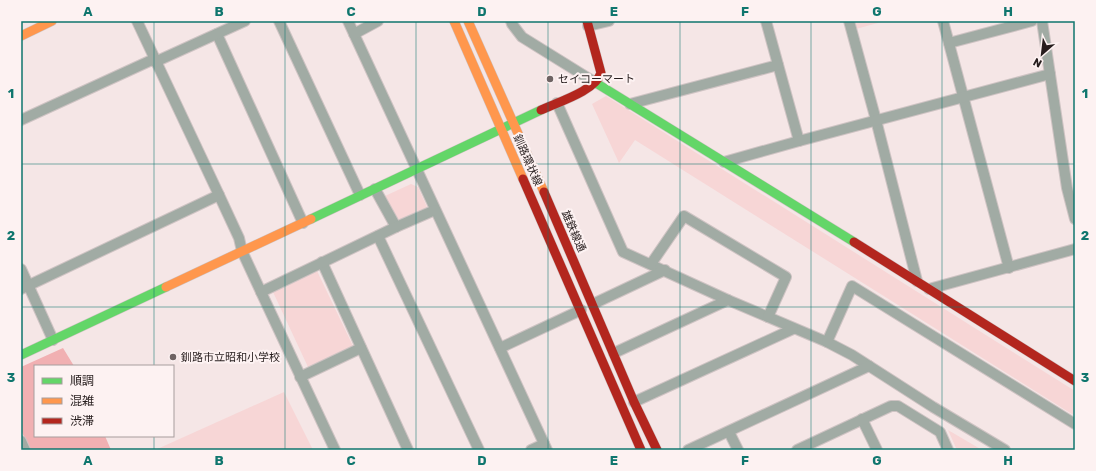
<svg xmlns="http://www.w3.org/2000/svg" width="1096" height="471" font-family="Rubik,'Noto Sans JP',sans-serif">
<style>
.green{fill:#f7d6d6}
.forest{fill:#f1b0b2}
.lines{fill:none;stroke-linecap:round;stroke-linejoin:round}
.street-casing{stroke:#cec3c3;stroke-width:12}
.fast-casing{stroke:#cec3c3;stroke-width:10}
.slow-casing{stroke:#cec3c3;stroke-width:10}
.jam-casing{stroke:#cec3c3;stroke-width:10}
.street{stroke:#a1aba4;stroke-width:10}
.fast{stroke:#63d668;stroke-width:9}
.slow{stroke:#ff974d;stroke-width:9}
.jam{stroke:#b3261e;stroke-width:9}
.grid{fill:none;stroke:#0f766e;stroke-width:1;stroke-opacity:0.55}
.poi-dot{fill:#6e6363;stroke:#fdf2f2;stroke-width:1.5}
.labels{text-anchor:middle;stroke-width:4;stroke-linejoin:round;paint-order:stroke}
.poi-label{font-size:11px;fill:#261d1d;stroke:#fdf2f2;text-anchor:start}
.street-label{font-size:11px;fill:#261d1d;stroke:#fdf2f2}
.neatline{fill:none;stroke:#0f766e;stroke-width:1.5}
.grid-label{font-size:13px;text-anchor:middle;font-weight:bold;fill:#0f766e}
</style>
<rect width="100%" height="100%" fill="#f5e6e6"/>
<!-- green -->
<g class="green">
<path d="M854 21H885L856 29Z"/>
<path d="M606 96 1075 391V416L635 140 619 163 592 104Z"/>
<path d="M411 184 418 187 427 207 396 221 385 196Z"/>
<path d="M317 271 353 346 308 367 273 292Z"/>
<path d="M284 392 313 450H155Z"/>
<path d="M948 430 982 450H957Z"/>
</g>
<!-- forest -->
<path class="forest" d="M63 348 74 366H35V436H105L111 450H30L21 430V367Z"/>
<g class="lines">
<!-- street casing -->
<g class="street-casing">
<g id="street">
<path d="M137 21 219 195 239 238 242 251 261 292 335 450"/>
<path d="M279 21 360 195"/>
<path d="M348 21 547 450"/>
<path d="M511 21 512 24 522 37 596 83"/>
<path d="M766 21 799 141"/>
<path d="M849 21 876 120 917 281"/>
<path d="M943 21 1009 268"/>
<path d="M1042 21 1067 188 1075 219"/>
<path d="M588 26 609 21"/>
<path d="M217 34 303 223"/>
<path d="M354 34 378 21"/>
<path d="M949 43 1032 21"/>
<path d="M155 62 245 21"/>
<path d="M557 103 623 252 728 300 827 342 852 355 933 407 1005 450"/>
<path d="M630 104 778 65"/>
<path d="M21 120 154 59"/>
<path d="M724 162 799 141 1050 74"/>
<path d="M375 189 396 227"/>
<path d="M378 236 479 450"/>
<path d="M322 262 408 450"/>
<path d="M651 264 684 216 786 277 768 317"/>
<path d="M21 269 53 340"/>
<path d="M21 289 219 195"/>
<path d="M929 289 1075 249"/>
<path d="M261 292 396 227 435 210"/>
<path d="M593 304 665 270"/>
<path d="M827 342 852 286 1075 424"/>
<path d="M500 348 581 310"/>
<path d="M614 353 728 300"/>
<path d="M300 377 361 348"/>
<path d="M634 402 793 329"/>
<path d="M862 419 877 450"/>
<path d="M729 432 738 450"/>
<path d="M21 441 25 450"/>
<path d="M531 450 544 444"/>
<path d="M688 450 869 366"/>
<path d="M797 450 891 406H898L940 432 948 450"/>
</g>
</g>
<!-- fast casing -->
<g class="fast-casing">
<g id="fast">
<path d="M596 83 854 242"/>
<path d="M311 219 541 110"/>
<path d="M21 355 166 287"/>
</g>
</g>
<!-- slow casing -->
<g class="slow-casing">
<g id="slow">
<path d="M454 21 523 179"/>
<path d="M468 21 544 192"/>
<path d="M21 36 52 21"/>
<path d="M166 287 311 219"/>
</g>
</g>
<!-- jam casing -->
<g class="jam-casing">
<g id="jam">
<path d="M541 110C558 102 595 91 601 73L587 21"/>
<path d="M523 179 641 450"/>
<path d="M544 192 634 402 657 450"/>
<path d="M854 242 1075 381"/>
</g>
</g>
<!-- street -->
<use href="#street" class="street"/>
<!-- fast -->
<use href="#fast" class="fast"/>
<!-- slow -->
<use href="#slow" class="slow"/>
<!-- jam -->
<use href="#jam" class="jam"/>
</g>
<!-- grid -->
<path class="grid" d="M154 21V366M285 21V450M416 21V450M548 21V450M680 21V450M811 21V450M942 21V450M21 164H1075M21 307H1075M154 436V450"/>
<!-- markers -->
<g class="poi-dot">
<circle cx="550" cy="79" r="4"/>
<circle cx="173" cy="357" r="4"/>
</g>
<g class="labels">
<!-- poi labels -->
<g class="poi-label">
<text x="558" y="83">セイコーマート</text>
<text x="181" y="361">釧路市立昭和小学校</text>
</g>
<!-- street labels -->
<g class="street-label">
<text transform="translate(528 160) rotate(66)" y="4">釧路環状線</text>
<text transform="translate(574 231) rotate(66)" y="4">雄鉄線通</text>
</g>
</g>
<!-- border -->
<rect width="1096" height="471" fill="none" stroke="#fdf2f2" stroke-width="44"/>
<!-- legend -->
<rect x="34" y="365" width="140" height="72" fill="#fdf2f2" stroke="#a79d9d"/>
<rect x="42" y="378" width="20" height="6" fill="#63d668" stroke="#a79d9d"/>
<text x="70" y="385" font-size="12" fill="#261d1d">順調</text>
<rect x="42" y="398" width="20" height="6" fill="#ff974d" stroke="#a79d9d"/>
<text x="70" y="405" font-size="12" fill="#261d1d">混雑</text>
<rect x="42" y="418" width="20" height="6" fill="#b3261e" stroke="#a79d9d"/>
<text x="70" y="425" font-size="12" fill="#261d1d">渋滞</text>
<!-- north arrow -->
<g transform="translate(1042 54) rotate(208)" stroke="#fdf2f2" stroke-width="3" paint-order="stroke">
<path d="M0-3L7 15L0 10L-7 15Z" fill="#261d1d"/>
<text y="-6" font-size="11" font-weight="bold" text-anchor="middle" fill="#261d1d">N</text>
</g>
<rect x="22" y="22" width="1052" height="427" class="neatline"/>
<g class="grid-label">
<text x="88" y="16">A</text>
<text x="219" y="16">B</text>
<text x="351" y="16">C</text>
<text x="482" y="16">D</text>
<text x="614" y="16">E</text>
<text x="745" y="16">F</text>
<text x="877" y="16">G</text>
<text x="1008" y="16">H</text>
<text x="11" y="98">1</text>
<text x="1085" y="98">1</text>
<text x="11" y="240">2</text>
<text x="1085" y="240">2</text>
<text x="11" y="382">3</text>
<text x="1085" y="382">3</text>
<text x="88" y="465">A</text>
<text x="219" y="465">B</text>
<text x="351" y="465">C</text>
<text x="482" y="465">D</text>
<text x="614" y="465">E</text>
<text x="745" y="465">F</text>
<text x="877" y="465">G</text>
<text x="1008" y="465">H</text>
</g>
</svg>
